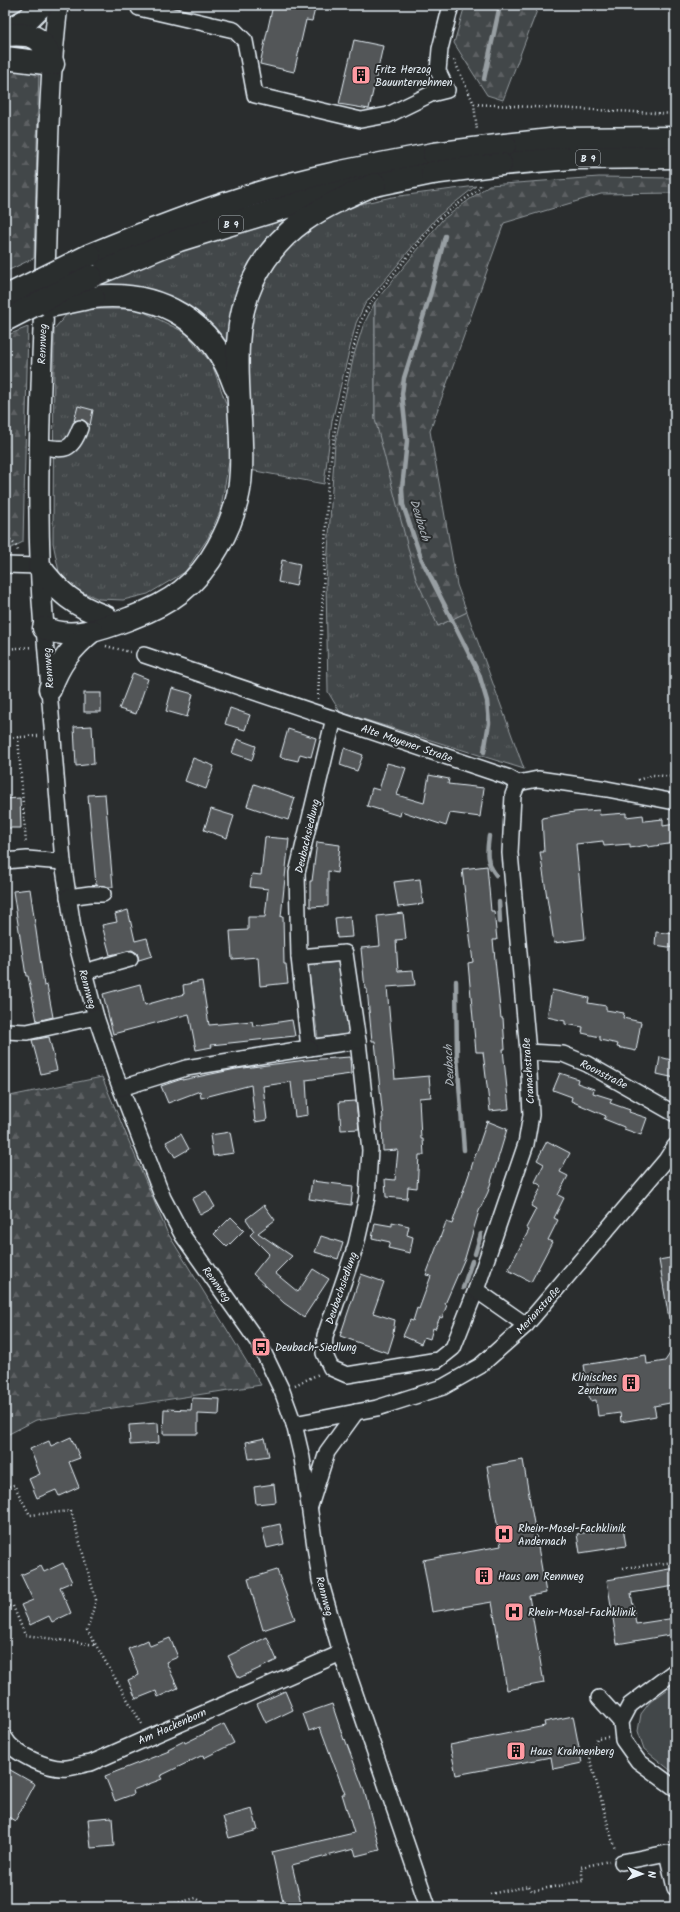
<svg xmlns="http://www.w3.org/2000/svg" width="680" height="1912" font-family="Kalam,sans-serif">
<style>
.grass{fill:url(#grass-tufts);stroke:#959ca0}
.forest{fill:url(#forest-firs);stroke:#959ca0}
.green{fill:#424648;stroke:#959ca0}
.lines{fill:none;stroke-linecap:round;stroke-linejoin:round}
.stream{stroke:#989fa3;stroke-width:4.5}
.building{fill:#535759;stroke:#e8f1f8}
.minor-casing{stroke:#e8f1f8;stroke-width:18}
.major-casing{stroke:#e8f1f8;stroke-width:22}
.highway-casing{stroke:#e8f1f8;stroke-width:25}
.path{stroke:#e8f1f8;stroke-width:2.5;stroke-dasharray:1 3;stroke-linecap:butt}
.minor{stroke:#2a2d2e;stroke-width:15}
.major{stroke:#2a2d2e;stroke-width:19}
.highway{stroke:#2a2d2e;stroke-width:22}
.highway-bridge-casing{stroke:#e8f1f8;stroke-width:25;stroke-linecap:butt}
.highway-bridge{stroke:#2a2d2e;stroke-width:22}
.labels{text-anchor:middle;stroke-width:4;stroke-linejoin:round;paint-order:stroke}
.shield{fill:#2a2d2e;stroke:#afb6bb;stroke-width:1}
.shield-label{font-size:10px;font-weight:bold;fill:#e8f1f8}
.poi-label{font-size:11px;fill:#e8f1f8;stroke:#2a2d2e;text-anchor:start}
.street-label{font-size:11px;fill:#e8f1f8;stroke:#2a2d2e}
.water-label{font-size:12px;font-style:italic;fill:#acb3b9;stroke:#2a2d2e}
</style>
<defs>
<pattern id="grass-tufts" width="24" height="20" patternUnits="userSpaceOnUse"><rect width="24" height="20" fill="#424648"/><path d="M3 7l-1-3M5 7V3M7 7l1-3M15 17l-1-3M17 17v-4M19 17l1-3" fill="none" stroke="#5d6163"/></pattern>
<pattern id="forest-firs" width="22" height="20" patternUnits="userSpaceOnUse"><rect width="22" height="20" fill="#424648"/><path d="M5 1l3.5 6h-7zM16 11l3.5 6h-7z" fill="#5d6163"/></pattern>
</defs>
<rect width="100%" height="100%" fill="#2a2d2e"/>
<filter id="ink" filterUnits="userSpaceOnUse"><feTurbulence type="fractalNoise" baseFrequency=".025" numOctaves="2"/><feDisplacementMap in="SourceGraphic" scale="8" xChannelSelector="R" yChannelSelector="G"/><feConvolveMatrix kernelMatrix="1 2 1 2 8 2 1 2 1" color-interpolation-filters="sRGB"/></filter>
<g filter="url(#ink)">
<!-- grass -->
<g class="grass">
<path d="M476 186 437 217 365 304 356 323 332 421 324 484 250 470 248 362 251 313 275 258 312 223 346 207 392 197Z"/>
<path d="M300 215 270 242 234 372 214 337 97 289 95 285 164 257 233 233Z"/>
<path d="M375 302V419L438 626 467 612 524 769 340 712 328 692 326 582 335 443 354 355 363 326Z"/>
<path d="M89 309H138L186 333 212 364 229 412 232 437 229 462 220 512 208 538 185 572 148 594 123 600 99 599 77 590 59 572 53 543 54 329 67 314Z"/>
</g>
<!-- forest -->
<g class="forest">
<path d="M5 5H26L15 16 5 22Z"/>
<path d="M465 5H539L503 100 487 95 454 43Z"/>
<path d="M5 66 39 70 34 258 5 272Z"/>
<path d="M599 177 675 178V193L601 194 504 223 430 431 457 585 467 612 438 626 416 579 375 419V302L442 220 489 185Z"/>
<path d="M28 327 23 542 11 548 5 544V336Z"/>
<path d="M102 1077 167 1232 261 1385 36 1420 5 1436V1097Z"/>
</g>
<!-- green -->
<g class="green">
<path d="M339 962 349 1034 318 1038 308 966Z"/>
<path d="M675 1684V1774L644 1749 638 1731 641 1714 650 1702Z"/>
</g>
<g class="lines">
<!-- stream -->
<g class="stream">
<path d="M484 79 500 5"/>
<path d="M445 236 431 292 404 378 402 394 407 441 402 489 403 505 421 558 479 674 487 701 489 723 484 752"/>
<path d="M489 836C487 852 485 861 496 875"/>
<path d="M499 902 500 922"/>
<path d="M456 981 457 1057 464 1150"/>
<path d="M475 1254 481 1234"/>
<path d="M463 1288 472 1261"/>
</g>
</g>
<!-- building -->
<g class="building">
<path d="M273 5H316L312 21 306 20 294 72 260 64Z"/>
<path d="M354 40 383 46 369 109 339 104Z"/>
<path d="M78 406 93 410 90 425 83 420 74 421Z"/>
<path d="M282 560 300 564 296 586 278 582Z"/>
<path d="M133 673 148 679 136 714 119 709Z"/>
<path d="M172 688 193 694 187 717 166 711Z"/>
<rect x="84" y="693" width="17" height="19"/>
<path d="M230 708 250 715 245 730 225 724Z"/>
<path d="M92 726 94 764 76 766 74 727Z"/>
<path d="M288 729 316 738 311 757 300 754 298 761 280 757Z"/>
<path d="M237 739 256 746 252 760 232 753Z"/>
<path d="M344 748 363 755 357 771 340 765Z"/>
<path d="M193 758 214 766 206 789 185 781Z"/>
<path d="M387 763 406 768 397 795 424 803 429 775 449 779 448 784 484 788 480 817 450 813 446 826 401 811 400 816 367 806 372 788 379 790Z"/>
<path d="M254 784 295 798 288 820 247 806Z"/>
<path d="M105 794 113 887H109L96 885 88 795Z"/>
<path d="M20 798 21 828H5V799Z"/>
<path d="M211 809 234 816 227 838 204 830Z"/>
<path d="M599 810 600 815 626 813V817L643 815 644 821 663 819V826L675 824V843L648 847 647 845 630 848V844L604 846 603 841 576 844 585 939 554 943 540 852H544L542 818 574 812Z"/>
<path d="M265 837 289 839 281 917 283 916 284 964H286L288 983 260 986 258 957 232 959 230 931 248 930V917H265L268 889 250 887 252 874 261 875Z"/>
<path d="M317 842 340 845 337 873 328 871V906L310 907V881H312Z"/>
<path d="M487 866 491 911H494L497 940H493L501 1018H503L505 1049H503L509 1109 490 1111 483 1052H476L468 963 473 962 462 869Z"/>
<path d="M420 879 423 904 398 907 394 882Z"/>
<path d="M30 889 44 986 47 985 53 1017 37 1021 28 976H26L13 891Z"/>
<path d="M128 910 135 941 147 938 152 956 139 960 137 953 132 950 110 955 102 925 117 922 115 914Z"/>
<path d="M403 913 406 939 396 940 398 971 413 970 415 985 387 987 395 1079 429 1076 431 1097 419 1098 421 1139H423L424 1155H419L417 1188 408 1187 407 1199 386 1197 385 1179 395 1180 398 1150 383 1151 382 1118H383L375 1041H372L367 989H365L361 948 380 946 377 916Z"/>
<path d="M350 916 352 937 337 938 335 918Z"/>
<path d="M656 932 675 934V948L655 945Z"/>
<path d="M202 981 209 1025 252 1021 253 1026 292 1020 295 1036 211 1045 212 1047 196 1050 189 1014 113 1034 103 994 140 984 145 1005 184 994 183 985Z"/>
<path d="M552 990 589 998 588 1003 606 1006V1010L624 1013 623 1018 641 1022 636 1051 617 1047 618 1044 600 1040V1037L582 1033 583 1027 565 1024V1021L547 1017Z"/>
<path d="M49 1037 57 1070 41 1074 32 1040Z"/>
<path d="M350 1057 351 1074 306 1080 308 1115 295 1117 291 1082 263 1086 267 1120 255 1122 251 1085 201 1098 200 1091 168 1103 161 1086 182 1079V1080L236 1069 306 1060Z"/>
<path d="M660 1057 675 1061V1078L657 1074Z"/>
<path d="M560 1073 578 1079 577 1083 594 1089 593 1093 612 1099 610 1103 630 1110 629 1112 647 1118 641 1135 624 1129V1127L604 1119 606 1116 571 1101 572 1097 553 1090Z"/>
<path d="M356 1101 359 1129 341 1130 339 1102Z"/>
<path d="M487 1121 507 1129 488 1192 479 1211 465 1258 445 1304 447 1305 442 1318 440 1317 435 1329 433 1328 430 1339 424 1337 421 1344 403 1336 410 1320 413 1321 417 1308 419 1309 431 1276 426 1275 446 1222 452 1224Z"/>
<path d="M230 1132 234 1153 213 1156 210 1135Z"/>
<path d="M181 1134 189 1149 175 1157 166 1142Z"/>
<path d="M547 1141 570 1153 560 1172 568 1176 558 1195 564 1198 554 1218 558 1220 548 1240 552 1242 531 1282 508 1270 529 1230 526 1228 536 1209 531 1206 542 1186 535 1182 544 1164 537 1160Z"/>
<path d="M312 1181 353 1186 351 1205 309 1199Z"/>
<path d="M206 1191 215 1207 200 1215 192 1199Z"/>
<path d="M264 1205 275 1220 258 1233 292 1256 275 1273 298 1292 313 1269 329 1279 304 1317 284 1303 253 1274 269 1254 250 1235 254 1231 246 1219Z"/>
<path d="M231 1217 244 1230 227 1247 214 1234Z"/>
<path d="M392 1222 409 1226 407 1235 413 1237 410 1253 388 1248 390 1242 372 1238 375 1223 392 1226Z"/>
<path d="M321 1236 343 1243 338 1259 315 1252Z"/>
<path d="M675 1257V1318L669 1319 659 1260Z"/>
<path d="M361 1274 384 1282 373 1313 395 1320 393 1333 394 1334 388 1353 340 1336Z"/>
<path d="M675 1346V1402L654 1406 656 1416 621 1422 620 1413 598 1416 596 1400 590 1401 584 1365 646 1355 647 1364 665 1361Z"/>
<path d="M192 1398 220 1399 219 1415 198 1414V1434H163L164 1409 191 1410Z"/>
<path d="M158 1423 159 1443 130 1445 129 1425Z"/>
<path d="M71 1437 80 1458 69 1462 79 1487 59 1496 56 1490 37 1498 29 1479 40 1474 30 1449 49 1441 51 1446Z"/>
<path d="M265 1438 269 1456 249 1459 246 1442Z"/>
<path d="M523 1460 546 1593 529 1596 544 1683 507 1690 492 1602 432 1612 423 1560 501 1546 487 1466Z"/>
<path d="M274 1484 276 1502 256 1504 254 1487Z"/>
<path d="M280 1524 284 1544 267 1548 262 1528Z"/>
<path d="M623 1527 626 1546 580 1553 577 1534Z"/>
<path d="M63 1563 72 1582 60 1587 71 1613 52 1622 49 1616 30 1625 21 1605 33 1600 21 1575 41 1566 44 1572Z"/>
<path d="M675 1568V1586L631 1593 636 1624 675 1618V1634L617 1644 607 1580Z"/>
<path d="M277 1570 295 1619 263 1630 248 1579Z"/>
<path d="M267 1637 277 1660 239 1678 228 1656Z"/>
<path d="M170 1638 178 1657 166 1662 178 1688 158 1697 156 1691 136 1699 128 1680 139 1675 128 1649 148 1640 150 1646Z"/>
<path d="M285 1691 293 1710 266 1723 257 1704Z"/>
<path d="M332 1704 344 1740 345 1739 364 1790 380 1850 356 1856 354 1849 292 1865 302 1907H284L272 1852 354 1833 342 1794H345L320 1727 309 1731 303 1714Z"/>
<path d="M573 1716 582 1763 553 1769 551 1757 456 1775 450 1745 545 1726 544 1722Z"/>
<path d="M224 1724 234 1743 204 1758 203 1755 160 1776 162 1779 133 1790 134 1794 115 1801 105 1776 169 1751 168 1749 184 1741 185 1743Z"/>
<path d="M5 1767 35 1784 15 1821 5 1815Z"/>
<path d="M252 1809 258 1830 229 1838 223 1817Z"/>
<path d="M112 1817 114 1846 91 1848 88 1819Z"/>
</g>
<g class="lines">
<!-- minor casing -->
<g class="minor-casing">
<g id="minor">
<path d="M139 8 234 30 245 41 255 95 361 120 388 115 431 94 447 90 438 71 440 49 451 5"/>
<path d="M39 446C64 450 71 453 80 428"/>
<path d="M5 565 39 566"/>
<path d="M44 628 63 862 74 934 96 1017 116 1076 163 1198 183 1236 260 1345 282 1391 294 1424 302 1458 320 1580 341 1653 428 1907"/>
<path d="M144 655 507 777 518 783 538 779 607 789 675 802"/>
<path d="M334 718 297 873 299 957 309 1048 358 1041 370 1150 367 1197 356 1245 325 1336 324 1353 331 1368 347 1375 438 1360 453 1348 476 1290"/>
<path d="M518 783 513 795 510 853 528 1052 531 1115 526 1144 476 1290 526 1325"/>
<path d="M5 861 27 859 63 862"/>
<path d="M68 897 90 894H103"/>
<path d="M299 957 345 953 358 1041"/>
<path d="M84 972 130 959"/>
<path d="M5 1031 27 1032 96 1017"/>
<path d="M528 1052 563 1054 587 1064 675 1114"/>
<path d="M121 1088 186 1068 309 1048"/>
<path d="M294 1424 377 1408 443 1387 480 1366 526 1325 666 1160 675 1146"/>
<path d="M310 1506 327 1452 356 1412"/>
<path d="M675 1671 630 1705 621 1722 623 1740 638 1761 675 1788"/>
<path d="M599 1698 621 1722"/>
<path d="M5 1738C13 1754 49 1770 67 1768 75 1767 83 1764 91 1763L341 1653"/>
<path d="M622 1862 667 1853 675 1888"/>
</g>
</g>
<!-- major casing -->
<g class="major-casing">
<path id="major" d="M44 628C34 510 41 392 45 274 48 185 47 94 58 5"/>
</g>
<!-- highway casing -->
<g class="highway-casing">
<g id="highway">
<path d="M5 32 28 19 42 5"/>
<path d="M5 35C35 33 42 36 53 64L5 58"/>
<path d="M505 145 560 139 675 138"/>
<path d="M501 164 572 158 675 157"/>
<path d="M90 255C139 235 189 215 240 199 303 178 369 166 434 154"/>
<path d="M91 276 179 240 322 196 432 173"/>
<path d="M93 297C160 290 212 321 235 386"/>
<path d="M39 566C58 592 75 606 106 617"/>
<path d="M44 628C72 641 105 628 131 618 171 603 197 585 218 547 231 524 240 498 241 471 244 409 225 340 253 281 279 226 322 207 375 184"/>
<path d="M50 689C59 664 71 648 92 631"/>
</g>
</g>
<!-- path -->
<g class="path">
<path d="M454 60 474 104 477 130"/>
<path d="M474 104 675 114"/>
<path d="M5 534 16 546 18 551"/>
<path d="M106 646 130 652"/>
<path d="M5 649 32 647"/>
<path d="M318 699 328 481 336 422 359 325 370 303 438 219 480 188V183"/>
<path d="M18 737 26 844"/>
<path d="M5 738 39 736"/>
<path d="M638 780 653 775 675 777"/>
<path d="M295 1385 319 1374"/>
<path d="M5 1487 14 1485 30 1515 71 1511 96 1600 87 1630 143 1726"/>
<path d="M623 1568 675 1562"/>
<path d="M5 1606H13L25 1635 96 1645"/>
<path d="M608 1737 597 1738 590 1759 615 1850"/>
<path d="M490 1894 529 1886 532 1891 583 1881 581 1867 609 1861"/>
<path d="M168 1907 173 1904 196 1898 209 1907"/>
</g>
<!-- minor -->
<use href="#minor" class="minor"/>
<!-- major -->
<use href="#major" class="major"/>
<!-- highway -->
<use href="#highway" class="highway"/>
<!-- highway-bridge casing -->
<g class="highway-bridge-casing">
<g id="highway-bridge">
<path d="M434 154 505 145"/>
<path d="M432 173 501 164"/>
<path d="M7 296 90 255"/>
<path d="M50 306 93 297"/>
<path d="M5 320 91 276"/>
</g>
</g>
<!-- highway-bridge -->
<use href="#highway-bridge" class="highway-bridge"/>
</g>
</g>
<!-- icons -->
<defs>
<g id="building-square" transform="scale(1)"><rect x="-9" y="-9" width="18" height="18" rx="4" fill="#ff9aa2" stroke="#2a2d2e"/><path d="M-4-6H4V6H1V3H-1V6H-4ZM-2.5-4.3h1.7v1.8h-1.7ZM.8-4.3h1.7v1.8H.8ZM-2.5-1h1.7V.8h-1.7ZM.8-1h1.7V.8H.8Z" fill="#111"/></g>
<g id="bus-square" transform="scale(1)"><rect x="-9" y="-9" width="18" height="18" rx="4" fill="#ff9aa2" stroke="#2a2d2e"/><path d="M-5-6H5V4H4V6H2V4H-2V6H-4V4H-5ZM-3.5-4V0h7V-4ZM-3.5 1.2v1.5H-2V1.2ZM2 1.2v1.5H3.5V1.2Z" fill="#111"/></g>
<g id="hospital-square" transform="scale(1)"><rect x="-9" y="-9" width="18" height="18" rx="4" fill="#ff9aa2" stroke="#2a2d2e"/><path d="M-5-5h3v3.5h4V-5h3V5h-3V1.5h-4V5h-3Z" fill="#111"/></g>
</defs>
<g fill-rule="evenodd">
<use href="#building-square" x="361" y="75"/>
<use href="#bus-square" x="261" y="1347"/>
<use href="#building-square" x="631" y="1383"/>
<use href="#hospital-square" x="504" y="1534"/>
<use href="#building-square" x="484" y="1576"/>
<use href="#hospital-square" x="514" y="1612"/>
<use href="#building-square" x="516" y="1751"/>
</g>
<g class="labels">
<!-- shield labels -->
<g class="shield">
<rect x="576" y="150" width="24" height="16" rx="3"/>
<rect x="219" y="216" width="24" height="16" rx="3"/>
</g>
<g class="shield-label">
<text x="588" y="162">B 9</text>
<text x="231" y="228">B 9</text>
</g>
<!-- poi labels -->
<g class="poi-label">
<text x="375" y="73">Fritz Herzog<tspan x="375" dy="13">Bauunternehmen</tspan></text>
<text x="275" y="1351">Deubach-Siedlung</text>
<text x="617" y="1381" text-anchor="end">Klinisches<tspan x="617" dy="13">Zentrum</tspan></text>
<text x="518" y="1532">Rhein-Mosel-Fachklinik<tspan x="518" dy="13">Andernach</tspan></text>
<text x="498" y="1580">Haus am Rennweg</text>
<text x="528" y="1616">Rhein-Mosel-Fachklinik</text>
<text x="530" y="1755">Haus Krahnenberg</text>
</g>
<!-- street labels -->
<g class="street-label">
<text transform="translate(42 344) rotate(-88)" y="4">Rennweg</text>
<text transform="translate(48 668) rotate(-95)" y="4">Rennweg</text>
<text transform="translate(407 743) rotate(19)" y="4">Alte Mayener Straße</text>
<text transform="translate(307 836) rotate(-77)" y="4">Deubachsiedlung</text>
<text transform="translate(88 989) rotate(75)" y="4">Rennweg</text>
<text transform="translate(528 1071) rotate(-94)" y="4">Cranachstraße</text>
<text transform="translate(604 1074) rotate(27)" y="4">Roonstraße</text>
<text transform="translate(217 1284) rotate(54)" y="4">Rennweg</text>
<text transform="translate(341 1288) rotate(-71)" y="4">Deubachsiedlung</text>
<text transform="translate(538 1310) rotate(-48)" y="4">Merianstraße</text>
<text transform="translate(325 1596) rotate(75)" y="4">Rennweg</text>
<text transform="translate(172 1726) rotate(-24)" y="4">Am Hackenborn</text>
</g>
<!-- water labels -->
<g class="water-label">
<text transform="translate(420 520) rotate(73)" y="4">Deubach</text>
<text transform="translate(449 1066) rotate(-93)" y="4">Deubach</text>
</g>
</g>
<!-- margin -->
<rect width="680" height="1912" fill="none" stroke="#2a2d2e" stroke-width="20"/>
<rect x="10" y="10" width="660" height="1892" fill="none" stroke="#e8f1f8" stroke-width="1.5" filter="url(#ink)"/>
<!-- north arrow -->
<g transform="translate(642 1874) rotate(92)" stroke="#2a2d2e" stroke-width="3" paint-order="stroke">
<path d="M0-3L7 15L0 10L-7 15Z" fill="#e8f1f8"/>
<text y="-6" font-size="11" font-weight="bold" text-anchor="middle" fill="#e8f1f8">N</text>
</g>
</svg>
